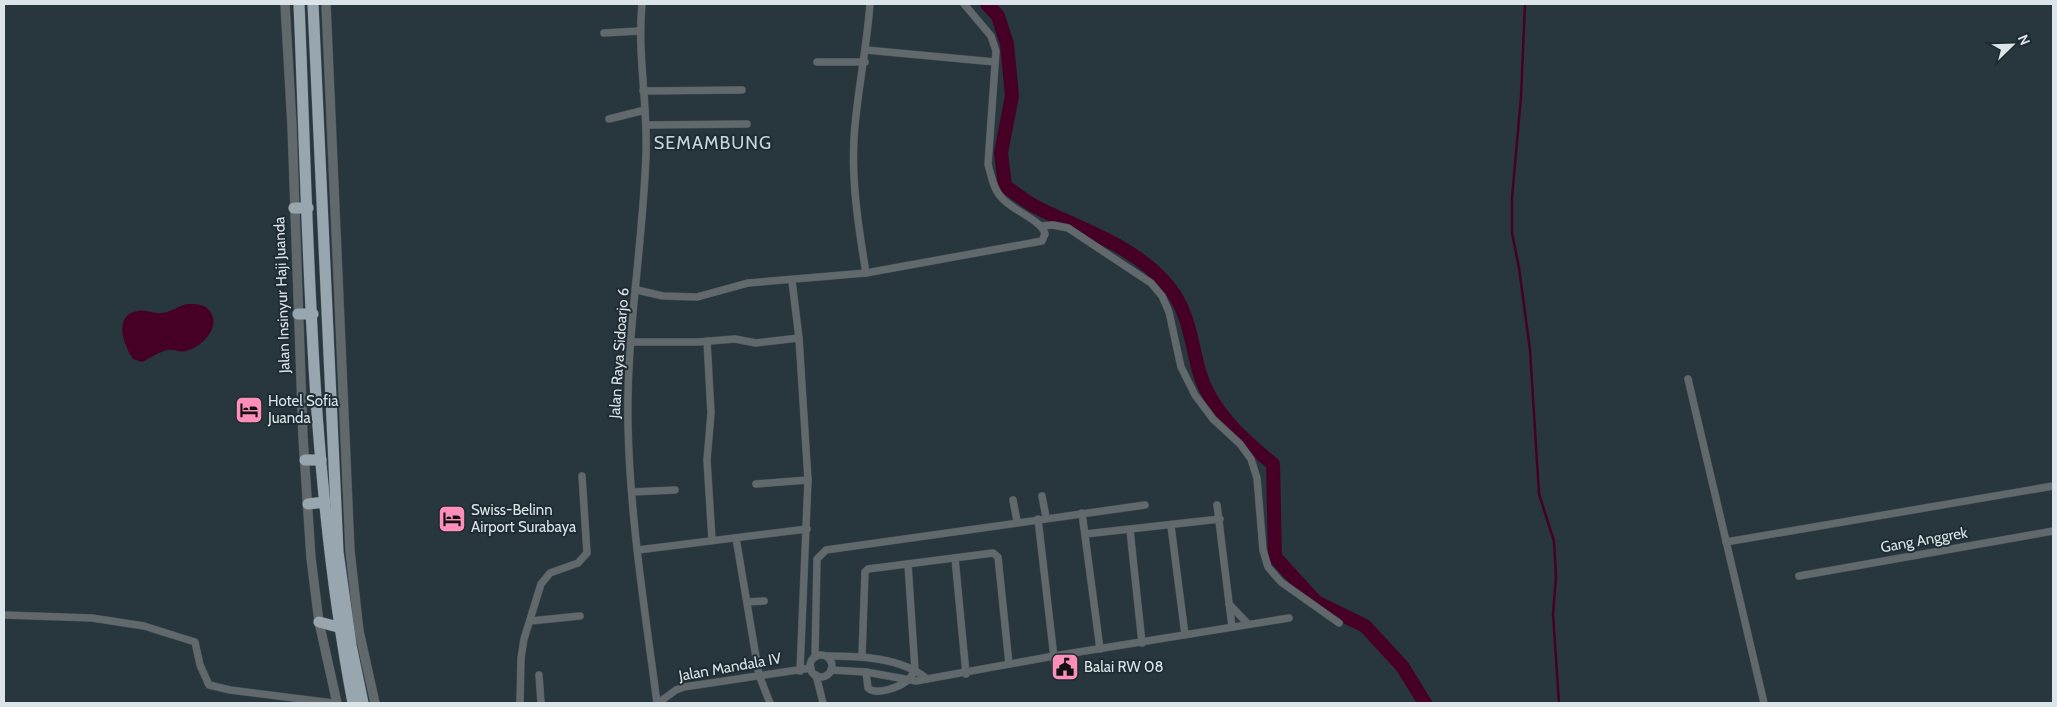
<svg xmlns="http://www.w3.org/2000/svg" width="2057" height="707" font-family="Cabin,sans-serif">
<style>
.water{fill:#460025}
.lines{fill:none;stroke-linecap:round;stroke-linejoin:round}
.stream{stroke:#460025;stroke-width:2.5}
.river{stroke:#460025;stroke-width:14}
.minor-casing{stroke:#455259;stroke-width:8}
.tertiary-casing{stroke:#455259;stroke-width:10}
.trunk-casing{stroke:#455259;stroke-width:12}
.minor{stroke:#62696d;stroke-width:7}
.tertiary{stroke:#62696d;stroke-width:9}
.trunk{stroke:#98a7af;stroke-width:11}
.labels{text-anchor:middle;stroke-width:4;stroke-linejoin:round;paint-order:stroke}
.street-label{font-size:15px;fill:#dbe4e8;stroke:#1e2c33}
.poi-label{font-size:15px;fill:#dbe4e8;stroke:#1e2c33;text-anchor:start}
.quarter-label{font-size:18px;letter-spacing:1px;fill:#c5d6df;stroke:#1e2c33}
</style>
<rect width="100%" height="100%" fill="#28363e"/>
<!-- water -->
<path class="water" d="M187 304C195 304 204 304 209 310 223 326 202 347 186 351 180 353 174 349 167 350 159 352 150 358 142 362L133 359C123 344 113 315 138 311 146 309 153 314 162 313 171 312 178 306 187 304Z"/>
<g class="lines">
<!-- stream -->
<path class="stream" d="M1525 4 1521 97 1512 198V233L1519 268 1530 350 1539 494 1554 541 1556 577 1553 614 1559 703"/>
<!-- river -->
<path class="river" d="M987 4 998 16 1007 44 1012 96 1001 153 1005 186C1015 193 1025 201 1036 207 1083 231 1133 244 1168 286 1189 311 1191 342 1199 371 1210 410 1242 439 1273 464L1275 557 1316 602 1365 626 1402 666 1425 703"/>
<!-- minor casing -->
<g class="minor-casing">
<g id="minor">
<path d="M642 4C637 55 648 104 646 154 643 245 626 335 628 425 630 518 645 611 657 703"/>
<path d="M604 33 639 31"/>
<path d="M866 50 995 62"/>
<path d="M817 62H865"/>
<path d="M643 91 742 90"/>
<path d="M609 119 645 110"/>
<path d="M646 125 747 124"/>
<path d="M1041 226 1053 225 1068 228 1151 283 1162 296 1169 312 1181 367 1195 395 1213 419 1240 444 1251 459 1257 478 1263 550 1268 567 1281 582 1339 623"/>
<path d="M866 273C858 225 850 173 855 125 859 84 867 44 870 4"/>
<path d="M792 281 799 338 808 480 800 671"/>
<path d="M637 290 663 296 697 297 748 283 866 273 1042 241 1045 234C1042 220 1011 210 1001 197 993 188 991 175 988 164L996 51 991 36 964 4"/>
<path d="M707 341 711 413 707 460 712 540"/>
<path d="M630 342H698L735 339 756 343 799 338"/>
<path d="M1688 379 1764 703"/>
<path d="M756 484 808 480"/>
<path d="M632 492 675 490"/>
<path d="M1042 496 1046 517"/>
<path d="M1013 500 1017 521"/>
<path d="M1217 505 1232 627"/>
<path d="M1082 513 1100 649"/>
<path d="M1038 519 1056 675"/>
<path d="M1171 526 1185 635"/>
<path d="M1130 530 1142 643"/>
<path d="M1085 534 1220 519"/>
<path d="M736 538 759 675 770 703"/>
<path d="M1726 542 2053 486"/>
<path d="M638 550 807 529"/>
<path d="M955 558 966 674"/>
<path d="M1799 576 2053 531"/>
<path d="M747 602 764 601"/>
<path d="M1229 604 1248 624"/>
<path d="M4 615 92 618 144 626 195 642 200 665 209 685 230 690 333 703"/>
<path d="M530 621 580 616"/>
<circle cx="821" cy="666" r="11"/>
<path d="M826 656C859 656 901 657 927 679"/>
<path d="M862 656 865 572 868 569 993 553 998 557 1009 664"/>
<path d="M815 657 817 559 826 550 1145 505"/>
<path d="M831 670 866 672 916 681 1054 656 1289 618"/>
<path d="M866 672 868 688C876 696 900 687 908 680 911 678 913 673 915 670L908 564"/>
<path d="M539 675 541 703"/>
<path d="M816 675 823 703"/>
<path d="M520 703 521 658 524 639 541 584 550 573 578 563 587 553 582 476"/>
<path d="M658 703 676 690 684 687 811 668"/>
</g>
</g>
<!-- tertiary casing -->
<g class="tertiary-casing">
<g id="tertiary">
<path d="M285 4 292 126 303 437 311 558 319 622 337 703"/>
<path d="M326 4 350 551 359 631 375 703"/>
</g>
</g>
<!-- trunk casing -->
<g class="trunk-casing">
<g id="trunk">
<path d="M299 4C309 237 309 473 353 703"/>
<path d="M313 4 338 552 351 645 363 703"/>
<path d="M294 208H308"/>
<path d="M298 314H313"/>
<path d="M305 460H321"/>
<path d="M308 504 325 502"/>
<path d="M319 622 338 627"/>
</g>
</g>
<!-- minor -->
<use href="#minor" class="minor"/>
<!-- tertiary -->
<use href="#tertiary" class="tertiary"/>
<!-- trunk -->
<use href="#trunk" class="trunk"/>
</g>
<!-- icons -->
<defs>
<g id="hotel-square" transform="scale(1.4375)"><rect x="-9" y="-9" width="18" height="18" rx="4" fill="#ff8ebb" stroke="#1e2c33"/><path d="M-6-4.5h1.5V1H6V5H4.5V3h-9V5H-6ZM-4 0a1.8 1.8 0 1 1 3.6 0ZM.5 0V-2.5h3Q6-2.5 6 0Z" fill="#111"/></g>
<g id="civic-square" transform="scale(1.4375)"><rect x="-9" y="-9" width="18" height="18" rx="4" fill="#ff8ebb" stroke="#1e2c33"/><path d="M-.6-6.5H3V-4.5H.6V-3L4-1V1h2V6H-6V1h2V-1L-.6-3ZM-1.2 2.5V6h2.4V2.5Z" fill="#111"/></g>
</defs>
<g fill-rule="evenodd">
<use href="#hotel-square" x="249" y="410"/>
<use href="#hotel-square" x="452" y="519"/>
<use href="#civic-square" x="1065" y="667"/>
</g>
<g class="labels">
<!-- street labels -->
<g class="street-label">
<text transform="translate(282 295) rotate(-92)" y="5">Jalan Insinyur Haji Juanda</text>
<text transform="translate(619 353) rotate(-86)" y="5">Jalan Raya Sidoarjo 6</text>
<text transform="translate(1924 540) rotate(-10)" y="5">Gang Anggrek</text>
<text transform="translate(730 667) rotate(-10)" y="5">Jalan Mandala IV</text>
</g>
<!-- poi labels -->
<g class="poi-label">
<text x="268" y="406">Hotel Sofia<tspan x="268" dy="17">Juanda</tspan></text>
<text x="471" y="515">Swiss-Belinn<tspan x="471" dy="17">Airport Surabaya</tspan></text>
<text x="1084" y="672">Balai RW 08</text>
</g>
<!-- quarter labels -->
<g class="quarter-label">
<text x="713" y="149">SEMAMBUNG</text>
</g>
</g>
<!-- border -->
<rect width="2057" height="707" fill="none" stroke="#dbe4e8" stroke-width="10"/>
<!-- north arrow -->
<g transform="translate(2012 45) rotate(67)" stroke="#1e2c33" stroke-width="4" paint-order="stroke">
<path d="M0-4L9 19L0 12L-9 19Z" fill="#dbe4e8"/>
<text y="-8" font-size="14" font-weight="bold" text-anchor="middle" fill="#dbe4e8">N</text>
</g>
</svg>
